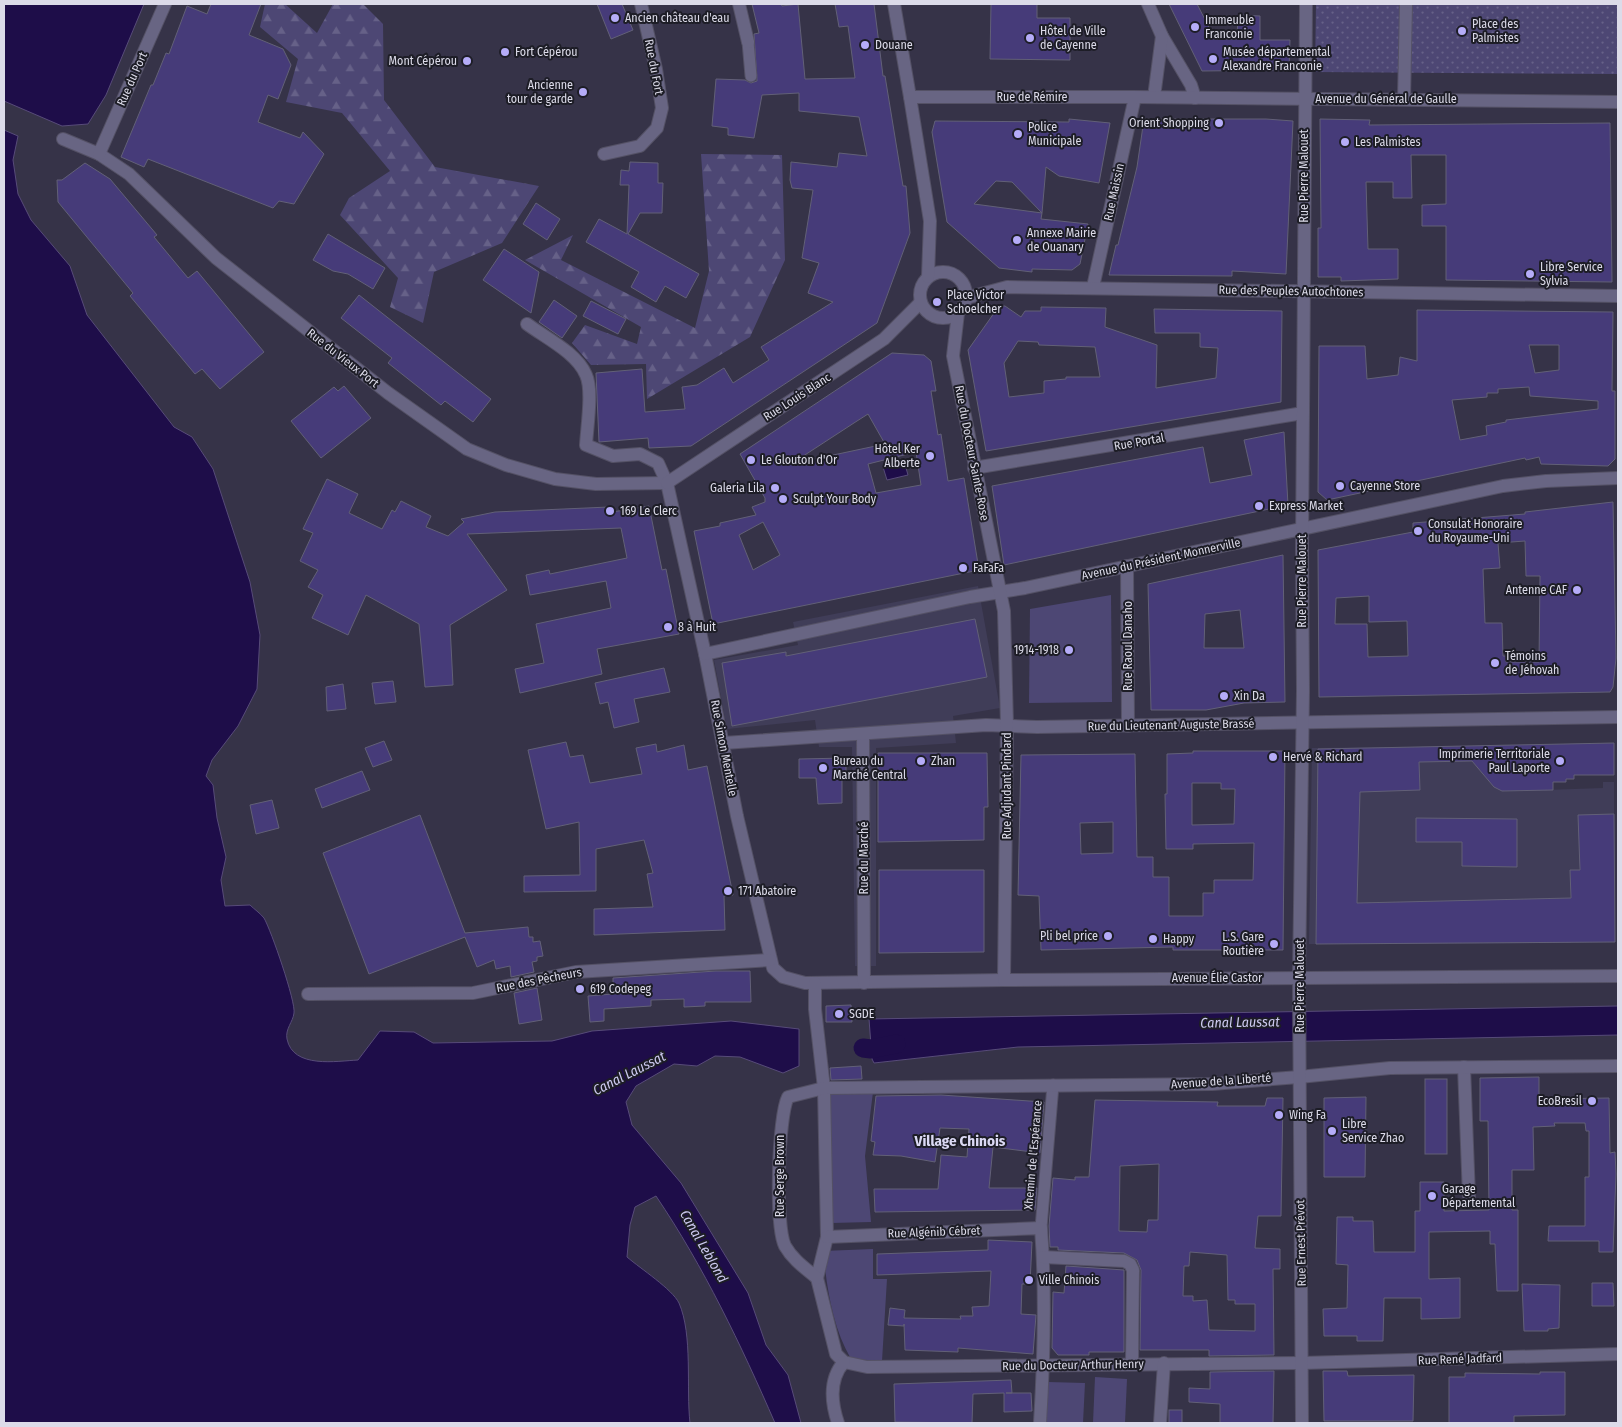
<svg xmlns="http://www.w3.org/2000/svg" width="1622" height="1427" font-family="'Fira Sans Condensed',sans-serif">
<style>
.built{fill:#403d58}
.grass{fill:#4d4774}
.forest{fill:url(#forest-firs)}
.park{fill:url(#park-dots)}
.water{fill:#1e0d49;stroke:#574b79}
.lines{fill:none;stroke-linecap:round;stroke-linejoin:round}
.canal{stroke:#1e0d49;stroke-width:19}
.building{fill:#463b79;stroke:#626077;fill-rule:evenodd}
.pedestrian-casing{stroke:#545165;stroke-width:13}
.minor-casing{stroke:#545165;stroke-width:14}
.tertiary-casing{stroke:#545165;stroke-width:14}
.pedestrian{stroke:#686583;stroke-width:11}
.minor{stroke:#686583;stroke-width:12}
.tertiary{stroke:#686583;stroke-width:12}
.poi-dot{fill:#b5acf8;stroke:#1d1d26;stroke-width:2}
.labels{text-anchor:middle;stroke-width:4;stroke-linejoin:round;paint-order:stroke}
.poi-label{font-size:12px;fill:#dcdbe9;stroke:#1d1d26;text-anchor:start}
.street-label{font-size:12px;fill:#dcdbe9;stroke:#1d1d26}
.water-label{font-size:14px;font-style:italic;fill:#ccc9ef;stroke:#1d1d26}
.quarter-label{font-size:15px;font-weight:bold;fill:#dbd9f4;stroke:#1d1d26}
</style>
<defs>
<pattern id="forest-firs" width="22" height="20" patternUnits="userSpaceOnUse" patternTransform="scale(1.25)"><rect width="22" height="20" fill="#4d4774"/><path d="M5 1l3.5 6h-7zM16 11l3.5 6h-7z" fill="#666188"/></pattern>
<pattern id="park-dots" width="8" height="8" patternUnits="userSpaceOnUse" patternTransform="scale(1.25)"><rect width="8" height="8" fill="#4d4774"/><path d="M2 2h.1M6 6h.1" fill="none" stroke="#666188" stroke-width="1.8" stroke-linecap="round"/></pattern>
</defs>
<rect width="100%" height="100%" fill="#363348"/>
<!-- built -->
<g class="built">
<path d="M978 586 1000 708 953 716 956 743 876 748V966H855L852 747H819L815 720 727 729 714 660 798 645 793 622Z"/>
<path d="M1505 746 1518 791 1603 788V782H1614V860H1580L1579 870H1570L1571 943 1309 944 1312 748Z"/>
</g>
<!-- grass -->
<g class="grass">
<path d="M1111 595 1112 702 1029 703 1030 609Z"/>
<path d="M830 1091 873 1092 865 1156 871 1222 831 1223Z"/>
<path d="M873 1249V1279H887L882 1361 851 1359C832 1326 827 1288 823 1251Z"/>
<path d="M1095 1377 1127 1379 1125 1423H1093Z"/>
<path d="M1048 1382 1085 1383 1083 1423H1045Z"/>
</g>
<!-- forest -->
<g class="forest">
<path d="M265 4H285L317 33 333 4H363L383 24 384 100 435 167 539 186 502 243 434 272 423 323 390 307 398 278 340 215 349 198 390 171 342 113 286 102 298 59 260 27Z"/>
<path d="M701 154 782 155 785 260 750 337 647 399 646 364 591 365 572 343 585 325 637 344 641 327 525 260 573 235 561 260 695 328 709 271Z"/>
</g>
<!-- park -->
<path class="park" d="M1316 4H1618V74L1315 72Z"/>
<!-- water -->
<g class="water">
<path d="M4 4H144L106 95 88 124 62 126 4 101Z"/>
<path d="M4 130 18 136 13 160 18 194 31 220 70 266 87 315 174 427 192 437 213 469 250 582 260 635 257 689 238 726 212 760 206 776 213 785 217 818 226 857 221 880 225 906 250 905C254 909 260 913 264 918 271 930 296 1002 294 1013 293 1022 285 1029 287 1039 293 1069 337 1061 358 1060L380 1031 414 1032 433 1043 552 1041 592 1031 731 1021 799 1029V1066L783 1073 740 1057 715 1056 697 1066 674 1064 636 1086 626 1102 632 1125 681 1183 748 1293 766 1345 788 1375 801 1423H775C741 1345 704 1267 656 1196L635 1207 630 1225 627 1257C641 1269 672 1289 679 1303 693 1335 686 1388 690 1423H4Z"/>
<path d="M904 461 908 475 887 480 883 467Z"/>
<path d="M1618 1006V1035L1018 1047 874 1063 872 1059 869 1019Z"/>
</g>
<g class="lines">
<!-- canal -->
<path class="canal" d="M863 1048 871 1049 896 1044"/>
</g>
<!-- building -->
<g class="building">
<path d="M211 4H261L249 35 283 49 291 65 278 99 268 95 258 122 300 138 303 132 324 154 294 204 279 201 273 208 148 159 144 167 121 157 151 85H153L166 53 169 54 187 6 207 14Z"/>
<path d="M597 4H622L633 30 611 39Z"/>
<path d="M752 4H781L782 6 798 4 805 79 855 78 848 26 839 27 835 4H874L883 76H885L903 186H906L910 233 877 323 691 446 649 448 648 438 599 442 596 373 642 369 645 412 685 409 682 387 697 385 724 368 733 383 769 360 761 347 833 302 808 293 819 263 802 258 813 190 792 188 790 180 791 162 837 167 839 153 867 156 859 117 799 111V93L762 95 754 138 728 135V128L712 126 716 79 745 80 751 83 757 81 754 34 759 33Z"/>
<path d="M991 4H1037V18H1070V60L990 59Z"/>
<path d="M1169 4H1197L1215 39H1237L1238 15 1260 16V40H1290L1289 70 1202 71Z"/>
<path d="M1069 119 1110 123 1099 183 1059 176 1046 167 1042 213 1012 182 996 181 974 204 1042 213 1041 219 1088 224 1080 264 1072 270 1032 269V272L999 268 947 222 932 132 935 121 1069 122Z"/>
<path d="M1144 119H1266L1293 121 1286 274 1232 271V276L1109 275 1116 245H1118L1137 167Z"/>
<path d="M1320 119 1370 120 1369 125 1610 123 1612 282 1446 280V226H1422V205L1446 204V155H1411L1412 198H1393V182H1366L1368 249H1398V279L1341 281V277H1318V228H1321Z"/>
<path d="M630 162 658 163V183H663L662 213H640L628 234 699 274 686 298 665 286 656 302 631 287 639 272 586 242 599 219 627 234 629 185H620L621 170 629 171Z"/>
<path d="M85 163 110 179 157 235 154 237 188 278 197 271 264 352 220 389 202 369 195 374 130 296 133 293 58 202 57 180H62Z"/>
<path d="M536 203 560 219 547 240 523 224Z"/>
<path d="M328 234 385 268 373 289 348 274 333 271 313 260Z"/>
<path d="M504 249 539 272 531 313 483 280Z"/>
<path d="M359 295 491 399 473 422 445 401 441 405 388 363 392 358 341 318Z"/>
<path d="M554 300 577 316 562 338 539 322Z"/>
<path d="M591 301 626 319 618 334 583 316Z"/>
<path d="M999 306H1005L1021 317 1025 311H1041V307L1106 308 1105 327 1157 345 1156 388 1216 378 1218 348 1200 347V333H1155L1154 309 1282 311 1281 402 986 451 968 350ZM1018 341 1038 342 1039 345 1095 347 1100 377H1066V379L1044 381V393L1009 397 1004 363Z"/>
<path d="M1417 310 1613 312 1612 391H1615V459L1608 466 1541 464 1539 457 1526 460 1525 458 1327 500 1318 492 1319 346H1365L1367 379 1398 375 1400 357 1417 361ZM1529 345H1559V370L1535 373ZM1529 387 1530 396 1598 401V409L1506 420V422L1486 426 1487 435 1460 440 1452 400 1487 397V393H1498V389Z"/>
<path d="M892 353 924 355 931 361 936 391H931L938 435 941 434 948 481 964 478 979 570 713 624 694 531 720 526V523L756 515 752 507 765 502V498L740 454ZM868 414 885 444 791 464 857 421ZM916 452 921 485 876 493 868 464ZM763 522 780 555 753 570 739 535Z"/>
<path d="M344 386 371 418 321 458 291 421 334 387 338 391Z"/>
<path d="M1284 432 1288 505 1004 565 992 486 1203 447 1210 483 1252 475 1244 440Z"/>
<path d="M327 479 358 494 349 513 382 529 392 510 395 512 401 501 431 516 426 527 448 536 464 522 461 519 495 512 609 507 612 512 649 506 662 570 666 569 679 634 597 649 602 674 520 693 515 669 544 663 536 624 611 608 606 581 530 595 526 575 549 570 550 574 627 558 621 528 467 534 507 590 450 625 453 685 425 687 419 624 366 595 348 635 312 618 323 595 308 587 318 570 300 561 313 533 303 529Z"/>
<path d="M1613 502 1616 658 1613 687 1610 692 1319 697 1318 550 1413 532V523L1525 514V512ZM1525 541 1526 576H1540L1539 662H1506V656H1503L1502 623H1485L1483 569 1500 568 1498 543ZM1369 596V622L1407 621 1408 656 1368 657 1367 624H1335L1336 598Z"/>
<path d="M1283 555 1285 702 1244 703 1206 710H1151L1148 584ZM1240 610 1244 648H1204L1205 614Z"/>
<path d="M975 619 987 677 732 726 722 663 786 652V656Z"/>
<path d="M664 668 670 692 634 699 639 722 614 728 608 702 600 704 595 683Z"/>
<path d="M393 681 396 702 375 704 372 683Z"/>
<path d="M343 684 346 709 327 711 326 687Z"/>
<path d="M384 741 392 760 373 767 365 748Z"/>
<path d="M566 742 570 757 583 755 590 783 642 774 636 748 656 744 657 752 684 745 688 770 707 766 733 895 724 896 725 930 594 935V909L653 907 647 874 653 873 644 840 596 849V891L524 892V876L580 875 579 822 546 829 528 750Z"/>
<path d="M1614 743V775H1574V779H1566V782H1553V790L1502 791 1494 787 1472 761 1419 762 1420 790 1360 792 1357 903 1571 898 1570 870H1580L1578 815 1614 814 1615 942 1316 944 1318 749Z"/>
<path d="M1193 751H1285L1283 950H1173V947L1041 950 1039 896 1018 895 1021 755 1135 754 1137 857H1153V877H1169V916H1203V893H1214V880H1253L1254 843 1193 844V849H1166L1165 794H1167V754L1193 753ZM1192 783H1221V789H1235L1234 824 1192 825ZM1113 822V853L1081 854 1080 823Z"/>
<path d="M878 753H987L988 807H984V840L878 842Z"/>
<path d="M846 758V778H842V803L818 804 816 778H799V759Z"/>
<path d="M362 771 370 790 322 808 315 789Z"/>
<path d="M272 800 279 828 256 834 250 805Z"/>
<path d="M420 815 465 933 528 927 529 937H533V942L540 941 543 956 537 957V961L532 962 534 972 511 977 510 966 496 969 494 960 477 967 465 937 369 974 323 853Z"/>
<path d="M1416 818 1517 819V867L1462 866V842H1416Z"/>
<path d="M879 870H984V952L879 953Z"/>
<path d="M716 971H750L751 1002H705V1006L684 1007V999L651 1000V1006L604 1009V1021L590 1022 588 996 613 994V978Z"/>
<path d="M537 988 542 1020 519 1024 514 993Z"/>
<path d="M851 1005 852 1022H826V1006Z"/>
<path d="M861 1066 862 1079 831 1080 830 1068Z"/>
<path d="M1539 1077V1099L1609 1098 1610 1153 1615 1152 1616 1174 1613 1252H1599V1241H1548L1549 1226H1585V1177H1589V1131H1586L1585 1123H1554L1555 1126 1533 1127 1534 1170H1512V1210H1518V1291H1497L1495 1244H1490V1231L1429 1232V1279L1460 1278V1318L1421 1319V1298H1384L1383 1341H1357V1336H1324L1323 1309 1347 1308 1348 1265 1336 1264 1337 1217H1353V1221H1373L1374 1252H1415V1211H1420V1182H1444V1211L1489 1210 1488 1121H1480V1078Z"/>
<rect x="1425" y="1079" width="22" height="75"/>
<path d="M941 1095 1044 1102 1040 1153 993 1147 989 1188H1037L1035 1210 875 1212 874 1189H938L941 1155 967 1157 969 1129 940 1128 935 1162 901 1156 873 1155 875 1142 871 1141 876 1096Z"/>
<path d="M1366 1097 1365 1177H1324V1098Z"/>
<path d="M1267 1098H1283L1281 1216H1258L1255 1248 1280 1249V1269H1273L1274 1355 1209 1356V1350H1140L1141 1270 1137 1260 1124 1253 1058 1250V1247H1050L1049 1226 1053 1178 1075 1180V1177H1089L1095 1100 1218 1102 1217 1106H1265ZM1159 1164 1158 1220H1148L1147 1232 1119 1231 1120 1166ZM1190 1252 1227 1255 1228 1300H1235V1304H1255V1331L1209 1330 1207 1300 1193 1301V1296H1183L1184 1266H1189Z"/>
<path d="M988 1240 1032 1242 1030 1284H1022L1021 1314 1036 1315 1033 1354 958 1348V1352L905 1350 904 1324V1326L888 1325 890 1308 905 1310 904 1318 961 1319 960 1316H973L972 1307 989 1306 991 1271 877 1275V1254L988 1250Z"/>
<path d="M1066 1266 1124 1270V1352H1089V1355H1058L1052 1348 1053 1292 1064 1293Z"/>
<path d="M1592 1283H1613L1614 1306H1592Z"/>
<path d="M1522 1284 1560 1285 1559 1328 1548 1329V1331H1524Z"/>
<path d="M1274 1371 1273 1423H1220V1404L1189 1402V1388L1210 1389V1372Z"/>
<path d="M1323 1371H1347L1348 1376 1414 1375 1413 1421H1324Z"/>
<path d="M1540 1372H1565V1415L1514 1416V1423H1449V1377H1465V1373L1540 1374Z"/>
<path d="M1011 1380 1012 1393H1006H1031L1032 1411 1004 1412V1393L973 1394 972 1423 895 1422 894 1384Z"/>
<rect x="1169" y="1410" width="13" height="13"/>
</g>
<g class="lines">
<!-- pedestrian casing -->
<g class="pedestrian-casing">
<g id="pedestrian">
<path d="M748 42 751 76"/>
<path d="M1041 1228 1053 1085"/>
</g>
</g>
<!-- minor casing -->
<g class="minor-casing">
<g id="minor">
<path d="M739 4 748 42"/>
<path d="M894 4 910 97"/>
<path d="M1148 4 1162 36 1191 85 1195 98"/>
<path d="M1154 97 1162 36"/>
<path d="M1404 99 1406 4"/>
<path d="M63 139 99 154 129 174 216 258 388 393 467 449 506 465 555 479 596 484 667 483"/>
<path d="M99 154 165 4"/>
<path d="M604 154 640 146 657 128 662 108 656 69 641 4"/>
<path d="M1093 287 1135 97"/>
<path d="M966 298 1007 287 1618 296"/>
<path d="M527 324C546 338 577 353 586 375 593 390 587 427 586 445L613 456 640 454 658 463 667 483 705 654 737 816 773 968 783 977 805 983 1004 980"/>
<path d="M974 468 1303 413"/>
<path d="M667 483 884 339 920 303"/>
<path d="M1127 566 1128 726"/>
<path d="M705 654 970 597 1025 588 1503 486 1546 481 1618 478"/>
<path d="M863 734 864 983"/>
<path d="M724 743 986 725 1037 727 1618 717"/>
<path d="M815 983V1009L824 1088 827 1237 817 1278 836 1354 844 1362 867 1367 1302 1363 1618 1354"/>
<path d="M308 994 473 993 576 972 770 960"/>
<path d="M1464 1067 1469 1197"/>
<path d="M827 1237 1041 1228C1046 1293 1044 1358 1040 1423"/>
<path d="M1043 1257 1124 1261 1130 1264 1133 1270 1132 1363"/>
<path d="M817 1278C805 1268 793 1260 785 1246 775 1226 778 1116 788 1097L824 1088 1212 1084 1299 1077"/>
<path d="M838 1423C831 1402 829 1379 844 1362"/>
<path d="M1160 1423 1164 1363"/>
</g>
</g>
<!-- tertiary casing -->
<g class="tertiary-casing">
<g id="tertiary">
<circle cx="943" cy="295" r="23"/>
<path d="M928 277 930 221 910 97H1135L1618 102"/>
<path d="M958 313 953 356 1004 611 1007 725 1004 980 1618 976"/>
<path d="M1299 1077 1390 1068 1618 1066"/>
<path d="M1302 1423 1299 978 1303 691 1302 550 1306 4"/>
</g>
</g>
<!-- pedestrian -->
<use href="#pedestrian" class="pedestrian"/>
<!-- minor -->
<use href="#minor" class="minor"/>
<!-- tertiary -->
<use href="#tertiary" class="tertiary"/>
</g>
<!-- markers -->
<g class="poi-dot">
<circle cx="615" cy="18" r="5"/>
<circle cx="1195" cy="27" r="5"/>
<circle cx="1462" cy="31" r="5"/>
<circle cx="1030" cy="38" r="5"/>
<circle cx="865" cy="45" r="5"/>
<circle cx="505" cy="52" r="5"/>
<circle cx="1213" cy="59" r="5"/>
<circle cx="467" cy="61" r="5"/>
<circle cx="583" cy="92" r="5"/>
<circle cx="1219" cy="123" r="5"/>
<circle cx="1018" cy="134" r="5"/>
<circle cx="1345" cy="142" r="5"/>
<circle cx="1017" cy="240" r="5"/>
<circle cx="1530" cy="274" r="5"/>
<circle cx="937" cy="302" r="5"/>
<circle cx="930" cy="456" r="5"/>
<circle cx="751" cy="460" r="5"/>
<circle cx="1340" cy="486" r="5"/>
<circle cx="775" cy="488" r="5"/>
<circle cx="783" cy="499" r="5"/>
<circle cx="1259" cy="506" r="5"/>
<circle cx="610" cy="511" r="5"/>
<circle cx="1418" cy="531" r="5"/>
<circle cx="963" cy="568" r="5"/>
<circle cx="1577" cy="590" r="5"/>
<circle cx="668" cy="627" r="5"/>
<circle cx="1069" cy="650" r="5"/>
<circle cx="1495" cy="663" r="5"/>
<circle cx="1224" cy="696" r="5"/>
<circle cx="1273" cy="757" r="5"/>
<circle cx="921" cy="761" r="5"/>
<circle cx="1560" cy="761" r="5"/>
<circle cx="823" cy="768" r="5"/>
<circle cx="728" cy="891" r="5"/>
<circle cx="1108" cy="936" r="5"/>
<circle cx="1153" cy="939" r="5"/>
<circle cx="1274" cy="944" r="5"/>
<circle cx="580" cy="989" r="5"/>
<circle cx="839" cy="1014" r="5"/>
<circle cx="1592" cy="1101" r="5"/>
<circle cx="1279" cy="1115" r="5"/>
<circle cx="1332" cy="1131" r="5"/>
<circle cx="1432" cy="1196" r="5"/>
<circle cx="1029" cy="1280" r="5"/>
</g>
<g class="labels">
<!-- poi labels -->
<g class="poi-label">
<text x="625" y="22">Ancien château d'eau</text>
<text x="1205" y="24">Immeuble<tspan x="1205" dy="14">Franconie</tspan></text>
<text x="1472" y="28">Place des<tspan x="1472" dy="14">Palmistes</tspan></text>
<text x="1040" y="35">Hôtel de Ville<tspan x="1040" dy="14">de Cayenne</tspan></text>
<text x="875" y="49">Douane</text>
<text x="515" y="56">Fort Cépérou</text>
<text x="1223" y="56">Musée départemental<tspan x="1223" dy="14">Alexandre Franconie</tspan></text>
<text x="457" y="65" text-anchor="end">Mont Cépérou</text>
<text x="573" y="89" text-anchor="end">Ancienne<tspan x="573" dy="14">tour de garde</tspan></text>
<text x="1209" y="127" text-anchor="end">Orient Shopping</text>
<text x="1028" y="131">Police<tspan x="1028" dy="14">Municipale</tspan></text>
<text x="1355" y="146">Les Palmistes</text>
<text x="1027" y="237">Annexe Mairie<tspan x="1027" dy="14">de Ouanary</tspan></text>
<text x="1540" y="271">Libre Service<tspan x="1540" dy="14">Sylvia</tspan></text>
<text x="947" y="299">Place Victor<tspan x="947" dy="14">Schoelcher</tspan></text>
<text x="920" y="453" text-anchor="end">Hôtel Ker<tspan x="920" dy="14">Alberte</tspan></text>
<text x="761" y="464">Le Glouton d'Or</text>
<text x="1350" y="490">Cayenne Store</text>
<text x="765" y="492" text-anchor="end">Galeria Lila</text>
<text x="793" y="503">Sculpt Your Body</text>
<text x="1269" y="510">Express Market</text>
<text x="620" y="515">169 Le Clerc</text>
<text x="1428" y="528">Consulat Honoraire<tspan x="1428" dy="14">du Royaume-Uni</tspan></text>
<text x="973" y="572">FaFaFa</text>
<text x="1567" y="594" text-anchor="end">Antenne CAF</text>
<text x="678" y="631">8 à Huit</text>
<text x="1059" y="654" text-anchor="end">1914-1918</text>
<text x="1505" y="660">Témoins<tspan x="1505" dy="14">de Jéhovah</tspan></text>
<text x="1234" y="700">Xin Da</text>
<text x="1550" y="758" text-anchor="end">Imprimerie Territoriale<tspan x="1550" dy="14">Paul Laporte</tspan></text>
<text x="1283" y="761">Hervé &amp; Richard</text>
<text x="833" y="765">Bureau du<tspan x="833" dy="14">Marché Central</tspan></text>
<text x="931" y="765">Zhan</text>
<text x="738" y="895">171 Abatoire</text>
<text x="1098" y="940" text-anchor="end">Pli bel price</text>
<text x="1264" y="941" text-anchor="end">L.S. Gare<tspan x="1264" dy="14">Routière</tspan></text>
<text x="1163" y="943">Happy</text>
<text x="590" y="993">619 Codepeg</text>
<text x="849" y="1018">SGDE</text>
<text x="1582" y="1105" text-anchor="end">EcoBresil</text>
<text x="1289" y="1119">Wing Fa</text>
<text x="1342" y="1128">Libre<tspan x="1342" dy="14">Service Zhao</tspan></text>
<text x="1442" y="1193">Garage<tspan x="1442" dy="14">Départemental</tspan></text>
<text x="1039" y="1284">Ville Chinois</text>
</g>
<!-- street labels -->
<g class="street-label">
<text transform="translate(654 67) rotate(79)" y="4">Rue du Fort</text>
<text transform="translate(132 79) rotate(-66)" y="4">Rue du Port</text>
<text x="1032" y="101">Rue de Rémire</text>
<text x="1386" y="103">Avenue du Général de Gaulle</text>
<text transform="translate(1304 176) rotate(-90)" y="4">Rue Pierre Malouet</text>
<text transform="translate(1114 192) rotate(-78)" y="4">Rue Maissin</text>
<text transform="translate(1291 291) rotate(1)" y="4">Rue des Peuples Autochtones</text>
<text transform="translate(343 358) rotate(38)" y="4">Rue du Vieux Port</text>
<text transform="translate(797 397) rotate(-33)" y="4">Rue Louis Blanc</text>
<text transform="translate(1139 442) rotate(-10)" y="4">Rue Portal</text>
<text transform="translate(972 453) rotate(79)" y="4">Rue du Docteur Sainte-Rose</text>
<text transform="translate(1161 559) rotate(-12)" y="4">Avenue du Président Monnerville</text>
<text transform="translate(1302 581) rotate(-90)" y="4">Rue Pierre Malouet</text>
<text transform="translate(1128 646) rotate(-90)" y="4">Rue Raoul Danaho</text>
<text transform="translate(1171 725) rotate(-1)" y="4">Rue du Lieutenant Auguste Brassé</text>
<text transform="translate(724 748) rotate(79)" y="4">Rue Simon Mentelle</text>
<text transform="translate(1007 786) rotate(-90)" y="4">Rue Adjudant Pindard</text>
<text transform="translate(864 858) rotate(-90)" y="4">Rue du Marché</text>
<text x="1217" y="982">Avenue Élie Castor</text>
<text transform="translate(539 980) rotate(-11)" y="4">Rue des Pêcheurs</text>
<text transform="translate(1300 986) rotate(-90)" y="4">Rue Pierre Malouet</text>
<text transform="translate(1221 1081) rotate(-4)" y="4">Avenue de la Liberté</text>
<text transform="translate(1033 1155) rotate(-85)" y="4">Xhemin de l'Espérance</text>
<text transform="translate(780 1176) rotate(-90)" y="4">Rue Serge Brown</text>
<text transform="translate(934 1232) rotate(-2)" y="4">Rue Algénib Cébret</text>
<text transform="translate(1301 1243) rotate(-91)" y="4">Rue Ernest Prévot</text>
<text transform="translate(1460 1359) rotate(-2)" y="4">Rue René Jadfard</text>
<text transform="translate(1073 1365) rotate(-1)" y="4">Rue du Docteur Arthur Henry</text>
</g>
<!-- water labels -->
<g class="water-label">
<text transform="translate(1240 1022) rotate(-1)" y="5">Canal Laussat</text>
<text transform="translate(629 1073) rotate(-27)" y="5">Canal Laussat</text>
<text transform="translate(704 1246) rotate(60)" y="5">Canal Leblond</text>
</g>
<!-- quarter labels -->
<g class="quarter-label">
<text x="960" y="1146">Village Chinois</text>
</g>
</g>
<!-- border -->
<rect width="1622" height="1427" fill="none" stroke="#dcdbe9" stroke-width="10"/>
</svg>
